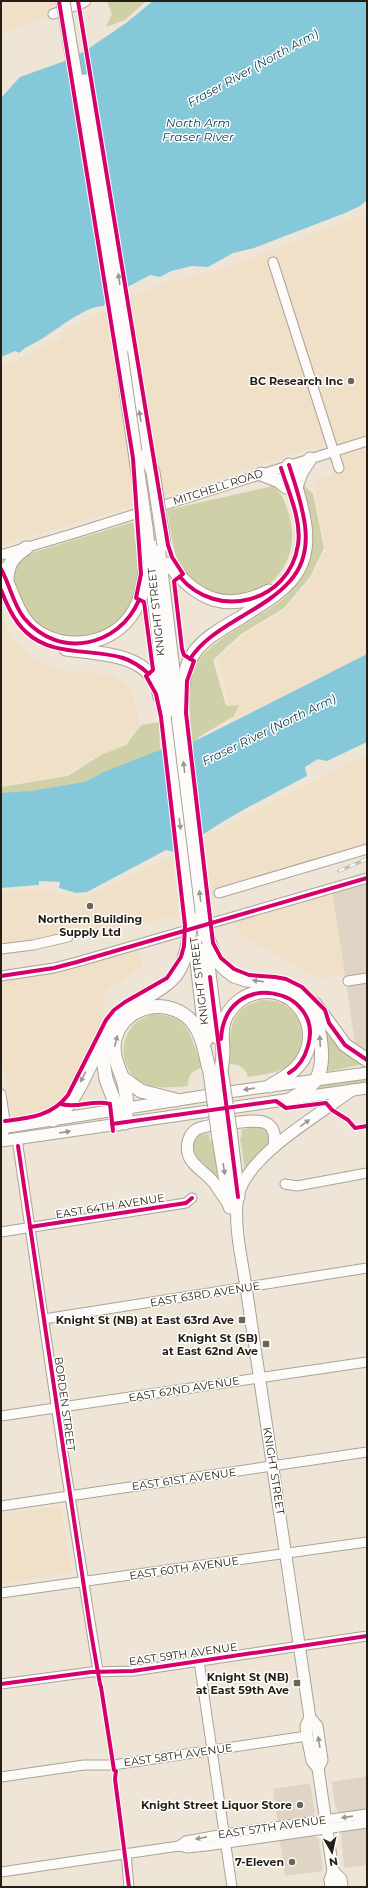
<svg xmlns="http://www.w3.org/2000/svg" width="368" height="1888" font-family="Montserrat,sans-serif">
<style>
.commercial{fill:#e0d5c5}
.built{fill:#f0e0c7}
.green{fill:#cfd0a7}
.water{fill:#85c8da}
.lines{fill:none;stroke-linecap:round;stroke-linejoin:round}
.minor-casing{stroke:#aaa398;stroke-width:11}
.major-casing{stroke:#aaa398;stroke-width:13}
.highway-casing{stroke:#aaa398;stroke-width:15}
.minor{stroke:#fcfbf9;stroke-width:9}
.major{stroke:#fcfbf9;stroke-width:11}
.highway{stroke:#fcfbf9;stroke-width:13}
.rail-casing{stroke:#c0beba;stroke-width:3.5}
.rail{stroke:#fff;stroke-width:2;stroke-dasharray:6;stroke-linecap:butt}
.highway-bridge-casing{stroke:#aaa398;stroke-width:15;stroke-linecap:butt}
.highway-bridge{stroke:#fcfbf9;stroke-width:13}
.cycleway-casing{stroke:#fff;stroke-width:6}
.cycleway{stroke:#d6006c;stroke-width:4}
.oneway{fill:#9b9892}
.poi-dot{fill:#6b6458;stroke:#fff;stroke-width:1.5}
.labels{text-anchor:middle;stroke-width:3;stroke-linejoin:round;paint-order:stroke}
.poi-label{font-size:11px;font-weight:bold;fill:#241e14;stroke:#fff;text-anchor:end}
.street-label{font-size:11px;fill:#241e14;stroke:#fff}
.water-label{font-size:12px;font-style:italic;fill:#0c3a48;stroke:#fff}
</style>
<rect width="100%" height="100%" fill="#eee5d6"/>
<!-- commercial -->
<g class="commercial">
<path d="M367 882V1056L356 1050 332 892Z"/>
<path d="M367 1776V1810L343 1814 338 1812 335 1806 332 1782Z"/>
<path d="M306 1784H310L315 1811 313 1816 278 1823 273 1789Z"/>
<path d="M367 1826V1865L344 1868 341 1834 345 1830Z"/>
<path d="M313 1835 319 1840 323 1871 285 1876 280 1842 282 1839Z"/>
</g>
<!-- built -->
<g class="built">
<path d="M1 1H86L83 3 1 34Z"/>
<path d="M367 213V654L232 722 218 658 245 634 285 610 313 577 326 549 313 482 335 474 324 444 139 504 1 545V368L61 338 60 333 160 284 228 267Z"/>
<path d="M1 619 16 643 32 658 49 666 68 671 112 675 130 688 134 696 139 724 122 747 91 759 63 776 1 786Z"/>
<path d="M367 754V854L213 899 204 837Z"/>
<path d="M172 856 179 914 136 927 134 922 70 940 68 932 1 945V892L43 889 76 897 91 895Z"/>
<path d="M332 892 345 975 318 978 244 937 231 922Z"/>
<path d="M139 949 143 966 105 991 104 1028 66 1101 50 1115 12 1120 1 1052V981L60 971Z"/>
<path d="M61 1506 71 1573 1 1583V1514Z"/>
</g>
<!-- green -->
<g class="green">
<path d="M107 1H146L125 20 106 27 112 14Z"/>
<path d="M303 484 313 494 324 548 310 577 284 608 241 634 213 660 226 706 239 705 234 716 199 737 194 748 138 771 1 802V787L68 776 101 755 126 745 141 725 159 722 160 749 192 742C191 721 187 699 191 678 196 643 259 620 283 599 292 591 301 578 305 566 309 557 304 498 303 484Z"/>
<path d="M273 486C284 496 284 501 289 515 306 569 251 619 202 588 195 583 187 577 182 569 172 552 171 530 167 510Z"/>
<path d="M133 522 139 571 137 589 127 616 111 627 86 638 53 635 39 625 25 611 16 592 13 574 17 565 28 555 34 552Z"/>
<path d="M262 1000C270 1000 278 1001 286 1006 307 1020 307 1051 287 1066 276 1074 261 1075 248 1077 246 1068 239 1064 230 1064 229 1057 230 1052 230 1046 230 1020 236 1007 262 1000Z"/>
<path d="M153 1014C181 1015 188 1026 196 1050 198 1057 201 1061 201 1068 192 1071 188 1075 188 1086 175 1087 161 1089 148 1085 123 1077 116 1046 132 1027 137 1020 145 1017 153 1014Z"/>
<path d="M322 1017 364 1064 325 1072Z"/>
<path d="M367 1078V1083L329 1089H319L323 1084Z"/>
<path d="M258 1125 268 1130 271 1142 245 1171 240 1137H242L241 1130Z"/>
<path d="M209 1134 210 1141H212L218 1178C205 1169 184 1150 198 1135Z"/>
</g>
<!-- water -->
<g class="water">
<path d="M153 1H367V200L360 206 345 213 254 248 233 253 208 267 192 266 171 271 160 277 150 275 107 298 104 306C84 306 56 331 38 341 31 345 25 347 19 353L15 351 1 357V98L20 77 62 62 85 51 126 23Z"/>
<path d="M367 654V742L327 761 318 759 305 767 307 776C263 800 217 821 179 853L166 850 87 892 76 893 59 888 60 882 39 881V885L1 888V793L32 791 85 782 104 772 160 750 193 742Z"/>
</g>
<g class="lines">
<!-- minor casing -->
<g class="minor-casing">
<g id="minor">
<path d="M53 14 83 3 86 1"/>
<path d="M273 262 339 468"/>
<path d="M1 555 72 534 367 441"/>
<path d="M219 893 367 849"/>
<path d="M1 949 33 945 68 937"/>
<path d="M1 976 54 968 77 962 367 878"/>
<path d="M348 981 367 978"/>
<path d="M1 1094 6 1128 1 1137"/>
<path d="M17 1139 63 1452 98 1671"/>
<path d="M285 1184 297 1186 367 1173"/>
<path d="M1 1232 186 1203 192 1198"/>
<path d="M44 1319 367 1268"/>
<path d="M1 1416 367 1362"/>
<path d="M1 1506 367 1452"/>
<path d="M1 1593 367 1542"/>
<path d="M199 1661 232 1887"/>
<path d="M1 1684 91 1672 133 1671 367 1636"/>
<path d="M1 1777 84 1765H113L307 1736"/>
<path d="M179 1846 186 1841 224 1834 367 1814"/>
<path d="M126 1853 129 1887"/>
<path d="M1 1872 179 1846 187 1848 206 1846 367 1823"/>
</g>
</g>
<!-- major casing -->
<g class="major-casing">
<g id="major">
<path d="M1 1128 229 1092 367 1073"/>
<path d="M1 1141 367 1088"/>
<path d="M229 1205C224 1198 219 1190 214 1183 207 1173 190 1165 188 1153 186 1143 189 1134 197 1129 206 1125 221 1124 231 1123 253 1121 279 1114 274 1147"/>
<path d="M310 1718 306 1726 307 1736 312 1761 318 1768"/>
<path d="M333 1871 341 1879 342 1887"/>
<path d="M331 1887 330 1880 333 1871 318 1768 322 1760 317 1726 310 1718 246 1287C242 1260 233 1223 238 1196 247 1155 319 1115 352 1090"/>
</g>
</g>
<!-- highway casing -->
<g class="highway-casing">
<g id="highway">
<path d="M129 345 146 455"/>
<path d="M261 474 279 481 286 487"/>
<path d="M296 487 301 473 310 459"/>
<path d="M146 528 191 918"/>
<path d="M158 546 176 695"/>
<path d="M169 564C197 600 227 613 269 591"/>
<path d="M1 569C12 589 16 615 35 630 66 653 114 645 134 611 142 598 144 585 145 570"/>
<path d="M7 579C8 563 13 557 26 548"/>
<path d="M66 649C93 653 141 653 155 682 158 687 159 692 160 697"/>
<path d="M177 707C186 687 181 669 196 650 208 635 227 626 243 616 259 605 277 596 290 581 320 549 300 501 289 465"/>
<path d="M205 935 209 941 216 960 225 969 234 976 246 980 275 983 298 993 306 1001 315 1004 345 1045 367 1060"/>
<path d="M194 937 206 1040"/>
<path d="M206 949 217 1037"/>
<path d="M102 1043 103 1060 106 1079 115 1103 118 1124"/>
<path d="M221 1070C222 1064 223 1058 223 1052 223 1040 220 1031 225 1019 229 1010 236 1002 245 997 292 973 332 1033 295 1069 288 1076 278 1081 270 1086"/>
<path d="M123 1078 141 1091 176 1100"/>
<path d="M291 1099C300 1093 310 1089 316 1080 327 1062 320 1023 309 1005"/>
<path d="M53 1120C81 1101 94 1047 115 1019 122 1011 131 1007 140 1001 172 982 183 977 189 937"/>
<path d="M125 1123C127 1109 127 1090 122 1077 117 1064 112 1053 115 1039 124 1003 172 996 193 1023 204 1037 205 1056 210 1072"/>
<path d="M230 1130 238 1197"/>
<path d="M218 1132 230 1207"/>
</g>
</g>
<!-- minor -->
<use href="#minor" class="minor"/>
<!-- major -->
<use href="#major" class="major"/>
<!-- highway -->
<use href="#highway" class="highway"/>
<!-- rail casing -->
<g class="rail-casing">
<path id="rail" d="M339 871 367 859"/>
</g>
<!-- rail -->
<use href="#rail" class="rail"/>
<!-- highway-bridge casing -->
<g class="highway-bridge-casing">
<g id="highway-bridge">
<path d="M63 1 116 320 146 528"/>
<path d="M85 81 129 345"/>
<path d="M146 455 153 472 164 545"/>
<path d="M178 715 205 935"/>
<path d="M189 937 191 918"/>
<path d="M221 1070 230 1130"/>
<path d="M210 1072 218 1132"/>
</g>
</g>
<!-- highway-bridge -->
<use href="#highway-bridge" class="highway-bridge"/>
<!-- cycleway casing -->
<g class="cycleway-casing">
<g id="cycleway">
<path d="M78 1 168 545 172 557 183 574 174 581 182 649 184 655 194 661 187 681 186 713 213 943 221 958 234 969 249 975 275 977 286 979 302 987 325 1010 329 1023 345 1045 367 1060"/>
<path d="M1 569C10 585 13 604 24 618 59 660 119 647 139 600"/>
<path d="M180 577C217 621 289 603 298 545 302 520 288 491 281 468"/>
<path d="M1 590C7 605 14 621 26 632 52 657 91 648 123 658 133 661 141 667 149 674"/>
<path d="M190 659C201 642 218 631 236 620 254 609 275 598 290 581 320 548 300 501 289 465"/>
<path d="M1 976 54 968 77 962 367 878"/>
<path d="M210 977 238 1197"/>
<path d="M221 1039C225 967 325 987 308 1046 305 1057 299 1067 289 1073"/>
<path d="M61 1104C77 1109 93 1099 110 1104L113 1131"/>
<path d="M5 1121C30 1118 52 1116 68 1095L106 1020 114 1010 125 1002 167 978 181 957 184 946 185 925 161 717 156 694 146 676 153 670 144 602 136 598 141 574 133 458 59 1"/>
<path d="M112 1124 276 1101 286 1108 326 1103 332 1110 348 1120 355 1128 367 1126"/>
<path d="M18 1146 90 1627 100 1684 101 1687 114 1770 116 1771 115 1779 129 1887"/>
<path d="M30 1227 186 1203 192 1198"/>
<path d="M1 1684 91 1672 133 1671 367 1636"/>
</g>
</g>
<!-- cycleway -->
<use href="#cycleway" class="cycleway"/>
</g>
<!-- one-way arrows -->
<defs><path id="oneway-solid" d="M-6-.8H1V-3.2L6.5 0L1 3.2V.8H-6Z"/></defs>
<g class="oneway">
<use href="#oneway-solid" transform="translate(119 279) rotate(-99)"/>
<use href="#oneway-solid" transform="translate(140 416) rotate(-99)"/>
<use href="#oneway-solid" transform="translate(184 767) rotate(-97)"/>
<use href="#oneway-solid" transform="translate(180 824) rotate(83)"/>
<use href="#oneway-solid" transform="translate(200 896) rotate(-97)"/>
<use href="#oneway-solid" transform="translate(258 981) rotate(-173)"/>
<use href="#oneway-solid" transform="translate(116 1041) rotate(-77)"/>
<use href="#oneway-solid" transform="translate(320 1041) rotate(-93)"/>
<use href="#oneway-solid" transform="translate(83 1077) rotate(117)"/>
<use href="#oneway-solid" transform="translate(249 1089) rotate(172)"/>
<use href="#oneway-solid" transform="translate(305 1123) rotate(-36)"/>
<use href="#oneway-solid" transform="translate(65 1132) rotate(-9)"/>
<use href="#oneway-solid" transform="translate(224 1169) rotate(81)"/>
<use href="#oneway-solid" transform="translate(319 1742) rotate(-99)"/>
<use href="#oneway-solid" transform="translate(347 1817) rotate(172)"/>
<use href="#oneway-solid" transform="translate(201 1838) rotate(169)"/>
</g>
<!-- markers -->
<g class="poi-dot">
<circle cx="351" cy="381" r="4"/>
<circle cx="90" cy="906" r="4"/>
<rect x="238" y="1316" width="8" height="8" rx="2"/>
<rect x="262" y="1340" width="8" height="8" rx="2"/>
<rect x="293" y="1679" width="8" height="8" rx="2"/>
<circle cx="300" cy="1805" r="4"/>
<circle cx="292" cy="1862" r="4"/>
</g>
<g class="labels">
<!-- poi labels -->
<g class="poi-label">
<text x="343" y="385">BC Research Inc</text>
<text x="90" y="923" text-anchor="middle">Northern Building<tspan x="90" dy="13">Supply Ltd</tspan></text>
<text x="234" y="1324">Knight St (NB) at East 63rd Ave</text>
<text x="258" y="1342">Knight St (SB)<tspan x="258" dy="13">at East 62nd Ave</tspan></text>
<text x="289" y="1681">Knight St (NB)<tspan x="289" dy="13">at East 59th Ave</tspan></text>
<text x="292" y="1809">Knight Street Liquor Store</text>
<text x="284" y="1866">7-Eleven</text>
</g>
<!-- street labels -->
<g class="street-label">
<text transform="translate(218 487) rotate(-18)" y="4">MITCHELL ROAD</text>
<text transform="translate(156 612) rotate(-96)" y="4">KNIGHT STREET</text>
<text transform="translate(199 981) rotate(-97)" y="4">KNIGHT STREET</text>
<text transform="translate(110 1206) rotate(-9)" y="4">EAST 64TH AVENUE</text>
<text transform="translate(205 1294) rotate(-9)" y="4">EAST 63RD AVENUE</text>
<text transform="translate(184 1389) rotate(-9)" y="4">EAST 62ND AVENUE</text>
<text transform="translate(65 1404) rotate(82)" y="4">BORDEN STREET</text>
<text transform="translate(274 1471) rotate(81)" y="4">KNIGHT STREET</text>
<text transform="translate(184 1479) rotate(-8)" y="4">EAST 61ST AVENUE</text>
<text transform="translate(184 1568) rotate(-8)" y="4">EAST 60TH AVENUE</text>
<text transform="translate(183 1654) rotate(-8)" y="4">EAST 59TH AVENUE</text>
<text transform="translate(178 1755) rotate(-8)" y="4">EAST 58TH AVENUE</text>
<text transform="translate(272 1827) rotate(-8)" y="4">EAST 57TH AVENUE</text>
</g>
<!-- water labels -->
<g class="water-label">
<text transform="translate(253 68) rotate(-29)" y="4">Fraser River (North Arm)</text>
<text x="198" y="127">North Arm<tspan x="198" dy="14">Fraser River</tspan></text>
<text transform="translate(269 730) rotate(-26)" y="4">Fraser River (North Arm)</text>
</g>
</g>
<!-- border -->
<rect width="368" height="1888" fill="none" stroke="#241e14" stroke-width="4"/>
<!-- north arrow -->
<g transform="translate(332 1852) rotate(171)" stroke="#ffffff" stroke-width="3" paint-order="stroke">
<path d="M0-3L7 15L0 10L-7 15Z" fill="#241e14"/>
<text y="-6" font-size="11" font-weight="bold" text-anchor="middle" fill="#241e14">N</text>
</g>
</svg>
